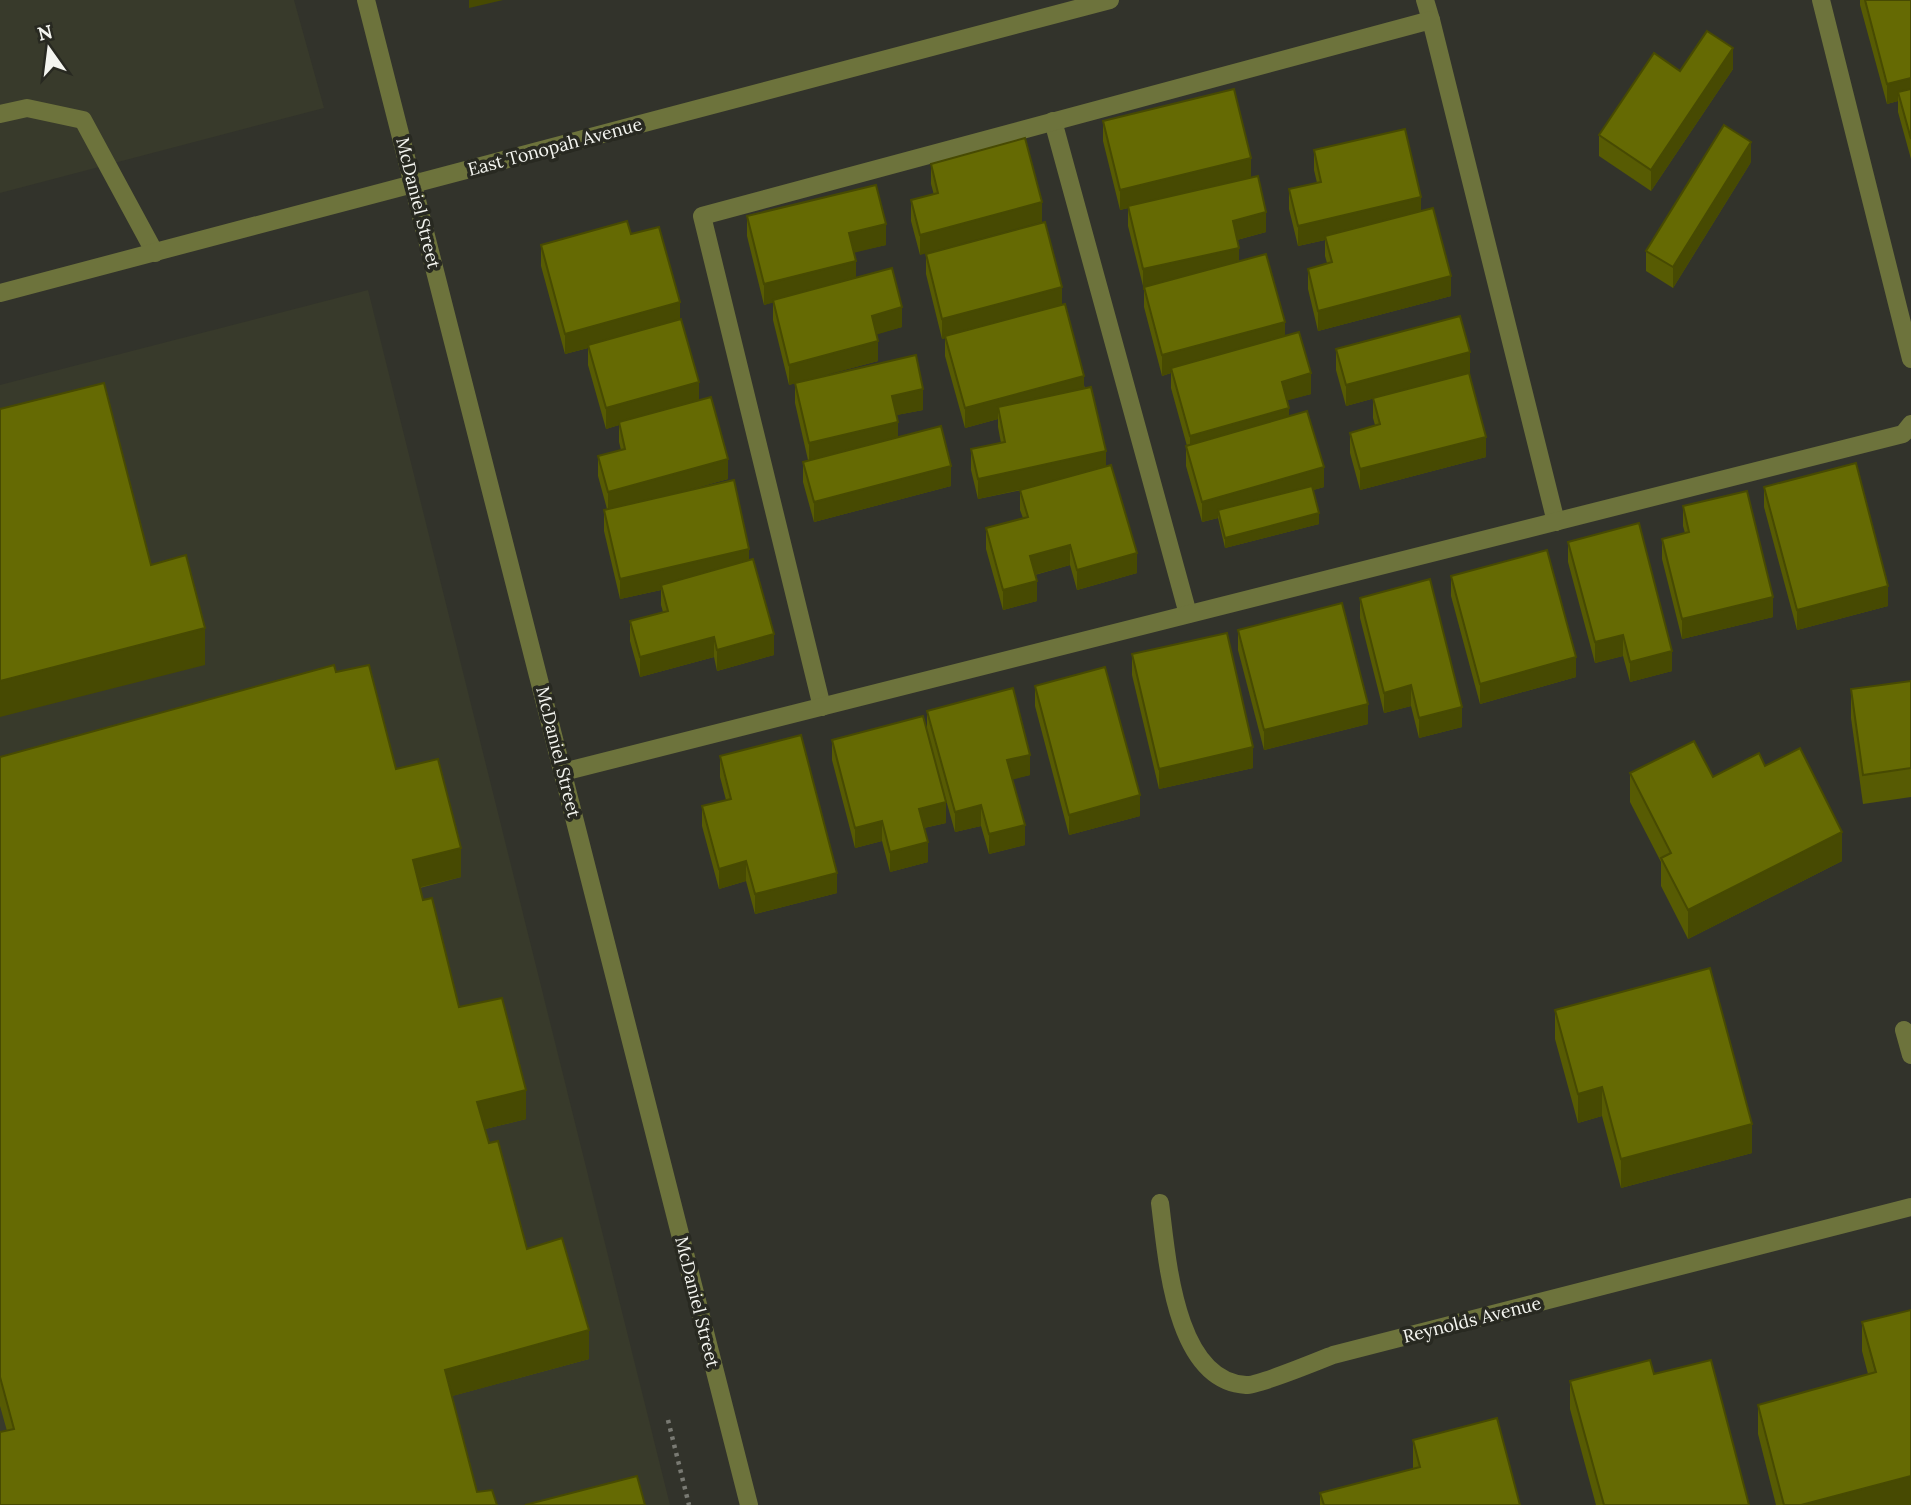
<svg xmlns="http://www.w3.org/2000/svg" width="1911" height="1505" font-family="Lora,serif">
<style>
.built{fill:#383a2b}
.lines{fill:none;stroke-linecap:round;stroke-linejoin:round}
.path{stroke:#797a73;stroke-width:4.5;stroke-dasharray:3.5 5;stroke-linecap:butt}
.minor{stroke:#6d733c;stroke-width:18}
.wall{fill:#575b03}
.shaded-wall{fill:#474a02}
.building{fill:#656a03;stroke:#474a02;stroke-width:2}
.labels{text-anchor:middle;stroke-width:7;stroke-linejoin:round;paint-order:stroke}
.street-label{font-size:18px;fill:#f4f5f0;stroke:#282921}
</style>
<rect width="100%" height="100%" fill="#32332b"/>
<!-- built -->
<g class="built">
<path d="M0 0H294L324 108 0 193Z"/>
<path d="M368 290 670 1505H0V385Z"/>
</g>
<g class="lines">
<!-- path -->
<path class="path" d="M668 1420 689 1505"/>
<!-- minor -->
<g class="minor">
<path d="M366 0 749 1505"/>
<path d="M1425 0 1431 20"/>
<path d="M1821 0 1911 359"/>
<path d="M0 114 27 108 83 120 155 253"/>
<path d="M1053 121 1188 614"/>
<path d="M0 293 1110 0"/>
<path d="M822 707 702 216 1431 20 1556 522"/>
<path d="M563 772 1903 434 1911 424"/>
<path d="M1904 1030 1911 1055"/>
<path d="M1160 1203C1167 1256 1174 1381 1246 1385 1257 1386 1318 1361 1333 1355L1911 1207"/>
</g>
</g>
<!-- wall -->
<g class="wall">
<path d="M1860 0H1911V159L1898 112V101L1887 104 1860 5Z"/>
<path d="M1733 69 1651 191 1599 156V135L1680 71Z"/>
<path d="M1103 121 1251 178 1266 232 1237 240 1239 261 1285 336 1311 394 1287 400 1289 416 1324 487 1313 490 1319 524 1225 548 1218 518 1202 522 1186 466V446H1187L1171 388V373L1162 376 1144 307V290L1128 226V208L1120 210 1103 141Z"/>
<path d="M1025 138 920 255 911 221V200L934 195 931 184V164Z"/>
<path d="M1314 150 1421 211 1451 296 1318 331 1308 289V269L1327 263 1325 256V240L1298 246 1289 209V189L1317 183 1314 170Z"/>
<path d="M1751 162 1673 288 1646 271V251Z"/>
<path d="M747 216 886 245 854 252 856 278 902 327 876 334 878 361 806 380 923 410 896 415 898 437 951 486 814 522 803 482V462L808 460 795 403V383L789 385 773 320V302L764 305 747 236Z"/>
<path d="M631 234 680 319 699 400 728 479 670 495 749 560 774 655 717 671 714 657 640 677 630 641V621L663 612 661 605V590L620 599 604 531V510L607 509 598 476V456L621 450 619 442V425L606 429 588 365V348L565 354 541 266V245Z"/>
<path d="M926 254 1062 304 1106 466 1137 573 1077 590 1070 565 1035 575 1037 601 1003 610 986 549V528L1023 518 1020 510V490H1022L978 499 971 470V449L1001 443 998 427V419L965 428 945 356V338L942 339 926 274Z"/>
<path d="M1336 349 1470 372 1346 406 1336 370Z"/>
<path d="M1373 398 1486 457 1360 490 1350 453V433L1375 425 1373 418Z"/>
<path d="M1764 487 1888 606 1797 630 1764 507Z"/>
<path d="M1683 506 1773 617 1682 639 1662 559V539L1685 533 1683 526Z"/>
<path d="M1568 542 1672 671 1630 682 1623 656 1595 663 1568 562Z"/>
<path d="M1451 576 1576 677 1480 704 1451 596Z"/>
<path d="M1360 598 1462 727 1419 738 1411 706 1384 713 1360 618Z"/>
<path d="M1238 630 1368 724 1264 750 1238 650Z"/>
<path d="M1132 654 1253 768 1159 789 1132 675Z"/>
<path d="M336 672 461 877 420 888 423 900 459 1007 526 1119 485 1129 527 1249 589 1359 452 1396 477 1492 497 1505 7 1431 0 1406V757Z"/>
<path d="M1911 681V797L1863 804 1851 718V689Z"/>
<path d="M1035 686 1140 816 1069 835 1035 706Z"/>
<path d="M927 711 1030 775 1012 779 1025 845 989 854 981 826 955 832 927 732Z"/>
<path d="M832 740 946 823 924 828 928 862 890 872 882 841 855 848 832 760Z"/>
<path d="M720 756 837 893 755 914 746 881 719 889 702 826V806L726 800 720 777Z"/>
<path d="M1765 766 1842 861 1688 939 1661 886V862L1630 802V773L1713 777Z"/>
<path d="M1555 1010 1752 1153 1621 1188 1602 1116 1578 1123 1555 1039Z"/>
<path d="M1862 1322 1910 1505H1776L1758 1434V1405L1868 1374 1862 1351Z"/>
<path d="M1654 1374 1749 1505H1596L1570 1409V1381Z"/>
<path d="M1413 1440 1520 1505H1320V1493L1413 1469Z"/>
</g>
<!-- shaded-wall -->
<g class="shaded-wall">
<path d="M469 0H503L469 8Z"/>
<path d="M1733 48V69L1651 191V170Z"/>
<path d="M1911 78V98L1898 92V101L1887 104V84Z"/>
<path d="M1751 142V162L1673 288V267Z"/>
<path d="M1251 158V178L1120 210V190Z"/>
<path d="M1421 197V218L1325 236V240L1298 246V226Z"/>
<path d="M1042 202V222L920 255V235Z"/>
<path d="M1266 212V232L1233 241V221Z"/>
<path d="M886 224V245L849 254V233Z"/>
<path d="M1239 248V268L1143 290V269Z"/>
<path d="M856 261V281L764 305V284Z"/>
<path d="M1451 276V296L1318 331V311Z"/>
<path d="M1062 287V307L942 339V319Z"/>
<path d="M680 302V323L588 345V348L565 354V334Z"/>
<path d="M902 307V327L872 336V316Z"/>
<path d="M1285 322V342L1171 368V373L1162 376V355Z"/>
<path d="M878 341V361L789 385V365Z"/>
<path d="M1470 352V372L1346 406V385Z"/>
<path d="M1311 373V394L1282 402V382Z"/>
<path d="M1084 376V396L998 407V419L965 428V408Z"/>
<path d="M699 382V402L619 422V425L606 429V408Z"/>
<path d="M923 389V410L892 416V396Z"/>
<path d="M1289 408V429L1190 456V436Z"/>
<path d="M898 422V442L809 464V443Z"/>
<path d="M1486 437V457L1360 490V469Z"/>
<path d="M1106 451V471L978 499V479Z"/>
<path d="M728 459V479L608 512V492Z"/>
<path d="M951 466V486L814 522V502Z"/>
<path d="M1324 467V487L1219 517 1218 510V518L1202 522V502Z"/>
<path d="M1319 513V524L1225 548V538Z"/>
<path d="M1070 545V565L1030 576V556Z"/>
<path d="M749 549V569L661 585V590L620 599V579Z"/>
<path d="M1137 553V573L1077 590V570Z"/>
<path d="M1037 581V601L1003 610V590Z"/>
<path d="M1888 586V606L1797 630V610Z"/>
<path d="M1773 597V617L1682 639V619Z"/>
<path d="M205 628V665L0 717V681Z"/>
<path d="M774 634V655L717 671V650Z"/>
<path d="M1623 635V656L1595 663V642Z"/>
<path d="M714 637V657L640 677V657Z"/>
<path d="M1672 651V671L1630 682V662Z"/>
<path d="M1576 657V677L1480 704V684Z"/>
<path d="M1411 685V706L1384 713V693Z"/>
<path d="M1368 704V724L1264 750V730Z"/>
<path d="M1462 707V727L1419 738V718Z"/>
<path d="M1253 747V768L1159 789V769Z"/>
<path d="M1030 755V775L1007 781V760Z"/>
<path d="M1140 795V816L1069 835V815Z"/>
<path d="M946 802V823L919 829V809Z"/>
<path d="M981 805V826L955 832V812Z"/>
<path d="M882 821V841L855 848V828Z"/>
<path d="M1025 825V845L989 854V834Z"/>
<path d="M1842 832V861L1688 939V910Z"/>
<path d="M928 842V862L890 872V852Z"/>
<path d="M461 848V877L413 889V860Z"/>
<path d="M746 861V881L719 889V869Z"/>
<path d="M837 873V893L755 914V894Z"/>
<path d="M1602 1087V1116L1578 1123V1094Z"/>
<path d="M526 1090V1119L477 1131V1102Z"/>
<path d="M1752 1124V1153L1621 1188V1159Z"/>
<path d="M589 1330V1359L445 1398V1370Z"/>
<path d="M1911 1476V1505H1801Z"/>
</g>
<!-- building -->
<g class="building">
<path d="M1865 0H1911V78L1887 84Z"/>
<path d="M1707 31 1733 48 1651 170 1599 135 1654 53 1680 71Z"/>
<path d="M1234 89 1251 158 1120 190 1103 121Z"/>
<path d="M1911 89V139L1898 92Z"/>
<path d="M1724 125 1751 142 1673 267 1646 251Z"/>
<path d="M1405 129 1421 197 1298 226 1289 189 1321 182 1314 150Z"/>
<path d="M1025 138 1042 202 920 235 911 200 938 193 931 164Z"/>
<path d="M1258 176 1266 212 1233 221 1239 248 1143 269 1128 206Z"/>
<path d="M876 185 886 224 849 233 856 261 764 284 747 216Z"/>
<path d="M1433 208 1451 276 1318 311 1308 269 1332 262 1325 236Z"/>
<path d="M627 221 631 234 659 227 680 302 565 334 541 245Z"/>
<path d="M1045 222 1062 287 942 319 926 254Z"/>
<path d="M1266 254 1285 322 1162 355 1144 287Z"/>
<path d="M892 268 902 307 872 316 878 341 789 365 773 300Z"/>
<path d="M1065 304 1084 376 965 408 945 336Z"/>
<path d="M1460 316 1470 352 1346 385 1336 349Z"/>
<path d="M681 319 699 382 606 408 588 345Z"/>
<path d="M1299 332 1311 373 1282 382 1289 408 1190 436 1171 368Z"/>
<path d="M916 355 923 389 892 396 898 422 809 443 795 383Z"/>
<path d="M1469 373 1486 437 1360 469 1350 433 1380 424 1373 398Z"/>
<path d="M104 383 151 565 186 555 205 628 0 681V409Z"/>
<path d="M1091 387 1106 451 978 479 971 449 1005 442 998 407Z"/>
<path d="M711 397 728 459 608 492 598 456 625 449 619 422Z"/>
<path d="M1307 411 1324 467 1202 502 1186 446Z"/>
<path d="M941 426 951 466 814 502 803 462Z"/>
<path d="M1856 463 1888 586 1797 610 1764 487Z"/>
<path d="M1111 465 1137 553 1077 570 1070 545 1030 556 1037 581 1003 590 986 528 1028 517 1020 490Z"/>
<path d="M734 480 749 549 620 579 604 510Z"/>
<path d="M1312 486 1319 513 1225 538 1218 510Z"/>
<path d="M1747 491 1773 597 1682 619 1662 539 1689 532 1683 506Z"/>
<path d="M1639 523 1672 651 1630 662 1623 635 1595 642 1568 542Z"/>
<path d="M1547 550 1576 657 1480 684 1451 576Z"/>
<path d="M753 559 774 634 717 650 714 637 640 657 630 621 668 611 661 585Z"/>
<path d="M1430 579 1462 707 1419 718 1411 685 1384 693 1360 598Z"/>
<path d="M1342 603 1368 704 1264 730 1238 630Z"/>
<path d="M1227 633 1253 747 1159 769 1132 654Z"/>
<path d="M334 665 336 672 369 665 396 769 438 759 461 848 413 860 423 900 432 898 459 1007 502 998 526 1090 477 1102 489 1143 498 1141 527 1249 562 1238 589 1330 445 1370 477 1492 492 1490 497 1505H0V1432L14 1429 0 1377V757Z"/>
<path d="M1105 667 1140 795 1069 815 1035 686Z"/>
<path d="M1911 681V768L1863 775 1851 689Z"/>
<path d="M1013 688 1030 755 1007 760 1025 825 989 834 981 805 955 812 927 711Z"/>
<path d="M923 716 946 802 919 809 928 842 890 852 882 821 855 828 832 740Z"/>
<path d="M801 735 837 873 755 894 746 861 719 869 702 806 731 799 720 756Z"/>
<path d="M1694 741 1713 777 1759 753 1765 766 1800 748 1842 832 1688 910 1661 858 1671 853 1630 773Z"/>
<path d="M1710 968 1752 1124 1621 1159 1602 1087 1578 1094 1555 1010Z"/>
<path d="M1911 1310V1476L1801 1505H1784L1758 1405 1876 1372 1862 1322Z"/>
<path d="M1650 1360 1654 1374 1711 1360 1749 1505H1604L1570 1381Z"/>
<path d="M1497 1418 1520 1505H1324L1320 1493 1420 1467 1413 1440Z"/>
<path d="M637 1476 645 1505H525Z"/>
</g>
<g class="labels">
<!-- street labels -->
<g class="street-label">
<text transform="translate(555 147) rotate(-15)" y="6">East Tonopah Avenue</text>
<text transform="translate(418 203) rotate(76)" y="6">McDaniel Street</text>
<text transform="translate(558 752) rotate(76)" y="6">McDaniel Street</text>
<text transform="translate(697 1302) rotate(76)" y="6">McDaniel Street</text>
<text transform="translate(1472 1320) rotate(-14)" y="6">Reynolds Avenue</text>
</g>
</g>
<!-- north arrow -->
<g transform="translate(49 49) rotate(346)" stroke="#282921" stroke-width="5" paint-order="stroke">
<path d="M0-5L12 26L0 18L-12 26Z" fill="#f4f5f0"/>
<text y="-10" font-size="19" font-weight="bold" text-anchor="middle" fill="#f4f5f0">N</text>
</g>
</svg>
